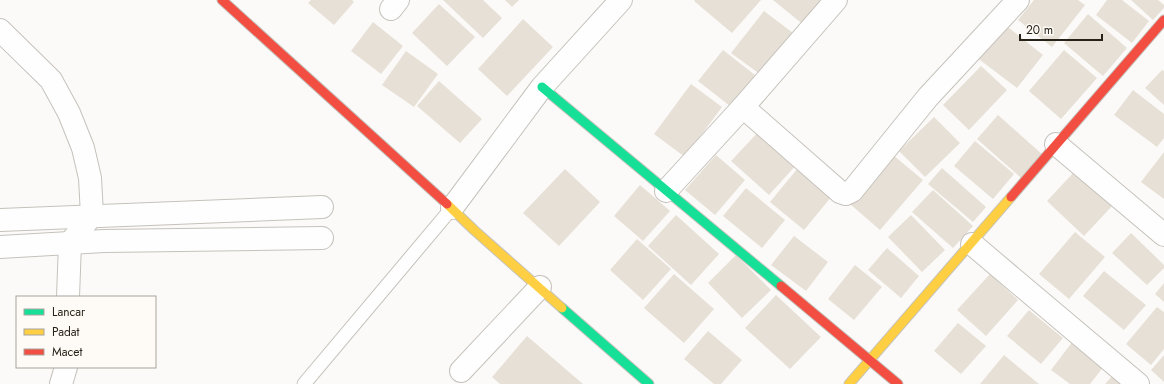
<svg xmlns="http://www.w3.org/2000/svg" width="1164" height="384" font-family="Jost,sans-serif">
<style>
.building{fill:#e7e0d6}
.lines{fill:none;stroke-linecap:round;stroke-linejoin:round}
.lane-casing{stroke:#c5c2bc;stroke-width:15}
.street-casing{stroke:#c5c2bc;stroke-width:24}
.fast-casing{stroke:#c5c2bc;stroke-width:11}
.slow-casing{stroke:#c5c2bc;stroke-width:11}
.jam-casing{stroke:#c5c2bc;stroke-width:11}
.lane{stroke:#fffefe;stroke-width:13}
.street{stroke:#fffefe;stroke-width:22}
.fast{stroke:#16e098;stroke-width:9}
.slow{stroke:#ffcf43;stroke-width:9}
.jam{stroke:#f24e42;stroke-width:9}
</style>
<rect width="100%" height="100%" fill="#fcfaf8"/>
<!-- building -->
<g class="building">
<path d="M311 0H352L354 2 334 25 308 3Z"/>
<path d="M443 0H483L502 18 483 38Z"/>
<path d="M505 0H519L512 7Z"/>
<path d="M695 0H761L732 33 694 1Z"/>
<path d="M773 0H826L805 26Z"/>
<path d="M1034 0H1078L1085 5 1052 47 1018 20Z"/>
<path d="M1107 0H1122L1149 21 1132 43 1096 15Z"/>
<path d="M1131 0H1158L1164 5V8L1153 20Z"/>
<path d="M439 4 475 37 447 66 412 33Z"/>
<path d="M764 11 793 33 761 75 731 53Z"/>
<path d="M1088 14 1127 48 1103 76 1064 43Z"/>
<path d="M523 19 553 47 507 96 478 69Z"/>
<path d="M373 22 403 46 381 74 351 51Z"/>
<path d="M1003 23 1043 55 1017 88 976 57Z"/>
<path d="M723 50 755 75 730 106 698 81Z"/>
<path d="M1064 50 1097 78 1061 119 1029 91Z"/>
<path d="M406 51 438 74 414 107 382 85Z"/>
<path d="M981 66 1007 90 969 130 943 105Z"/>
<path d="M1162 70 1164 71V105L1145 88Z"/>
<path d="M439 81 482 119 460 143 417 106Z"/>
<path d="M691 84 722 107 685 157 654 134Z"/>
<path d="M1133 90 1164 114V138L1157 147 1114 115Z"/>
<path d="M998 115 1043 155 1021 178 977 139Z"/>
<path d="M934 117 960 143 925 177 899 151Z"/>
<path d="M761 129 798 163 769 195 731 161Z"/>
<path d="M975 141 1014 174 993 199 954 166Z"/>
<path d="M1164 152V199L1141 182Z"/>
<path d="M716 155 745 180 715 215 685 190Z"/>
<path d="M893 155 923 180 880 230 850 204Z"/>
<path d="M798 168 832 196 804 230 770 202Z"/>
<path d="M942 168 986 207 973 222 928 184Z"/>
<path d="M565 169 600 202 559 246 523 213Z"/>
<path d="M1076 170 1113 205 1084 236 1047 201Z"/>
<path d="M640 185 670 211 643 241 614 216Z"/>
<path d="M746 188 785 220 762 248 723 216Z"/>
<path d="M933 190 973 226 953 248 912 212Z"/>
<path d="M676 215 719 254 691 285 648 246Z"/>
<path d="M911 215 945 250 922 272 888 237Z"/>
<path d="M1075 232 1105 257 1069 299 1039 274Z"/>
<path d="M1131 233 1164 265V268L1147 285 1112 253Z"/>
<path d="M794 236 828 262 806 291 771 265Z"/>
<path d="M637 239 671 269 643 300 610 270Z"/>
<path d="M887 248 919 276 901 298 868 270Z"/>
<path d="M736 255 771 290 742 318 708 283Z"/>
<path d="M855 265 882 287 854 320 828 299Z"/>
<path d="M1104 271 1146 305 1124 330 1083 296Z"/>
<path d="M674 274 714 309 684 343 644 308Z"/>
<path d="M990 274 1018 300 986 336 957 310Z"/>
<path d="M1164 283V302L1155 294Z"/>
<path d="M776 295 821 337 790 369 745 328Z"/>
<path d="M1157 307 1164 312V349L1151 365 1126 344Z"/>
<path d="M1029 310 1063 338 1041 364 1007 336Z"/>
<path d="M958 323 986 346 961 374 934 351Z"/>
<path d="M708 331 742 360 721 384H714L684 359Z"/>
<path d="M527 336 583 384H500L492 377Z"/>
<path d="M1073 341 1105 365 1090 384H1070L1051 370Z"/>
<path d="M1004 355 1039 384H980Z"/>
<path d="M1164 355V382L1151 370Z"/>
<path d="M1112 376 1121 384H1105Z"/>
</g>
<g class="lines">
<!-- lane casing -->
<g class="lane-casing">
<path id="lane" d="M304 384 452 208"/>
</g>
<!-- street casing -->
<g class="street-casing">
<g id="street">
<path d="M391 9 398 0"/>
<path d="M0 30 51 80 69 113 83 148 90 178 92 215 70 243 68 297"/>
<path d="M743 107 840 192 846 194 852 191 928 97 1018 0"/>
<path d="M1056 144 1164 235"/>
<path d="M666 191 743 107 836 0"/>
<path d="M452 208 542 87 621 0"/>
<path d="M0 220 322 207"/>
<path d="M972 244 1138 384"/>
<path d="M0 247 104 241 322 238"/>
<path d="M461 371 540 287"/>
<path d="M61 384 66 367"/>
</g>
</g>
<!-- fast casing -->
<g class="fast-casing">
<g id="fast">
<path d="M542 87 781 286"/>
<path d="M562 308 649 384"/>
</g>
</g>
<!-- slow casing -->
<g class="slow-casing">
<g id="slow">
<path d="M447 204 474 230 562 308"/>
<path d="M849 384 1011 197"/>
</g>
</g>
<!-- jam casing -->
<g class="jam-casing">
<g id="jam">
<path d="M222 0 447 204"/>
<path d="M1011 197 1164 20"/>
<path d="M781 286 898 384"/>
</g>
</g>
<!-- lane -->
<use href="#lane" class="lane"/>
<!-- street -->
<use href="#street" class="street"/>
<!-- fast -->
<use href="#fast" class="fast"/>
<!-- slow -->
<use href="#slow" class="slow"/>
<!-- jam -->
<use href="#jam" class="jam"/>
</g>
<!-- legend -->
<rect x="16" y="296" width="140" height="72" fill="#fefbf6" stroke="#a8a49d"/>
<rect x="24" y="309" width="20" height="6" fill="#16e098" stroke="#a8a49d"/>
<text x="52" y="316" font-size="12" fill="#272218">Lancar</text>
<rect x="24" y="329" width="20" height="6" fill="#ffcf43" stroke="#a8a49d"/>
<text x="52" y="336" font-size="12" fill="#272218">Padat</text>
<rect x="24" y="349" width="20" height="6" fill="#f24e42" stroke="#a8a49d"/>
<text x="52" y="356" font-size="12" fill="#272218">Macet</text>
<!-- scale -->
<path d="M1020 34v6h82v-6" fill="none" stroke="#272218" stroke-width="2"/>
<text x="1026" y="34" font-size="12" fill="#272218" stroke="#fefbf6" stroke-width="3" paint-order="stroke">20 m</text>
</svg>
